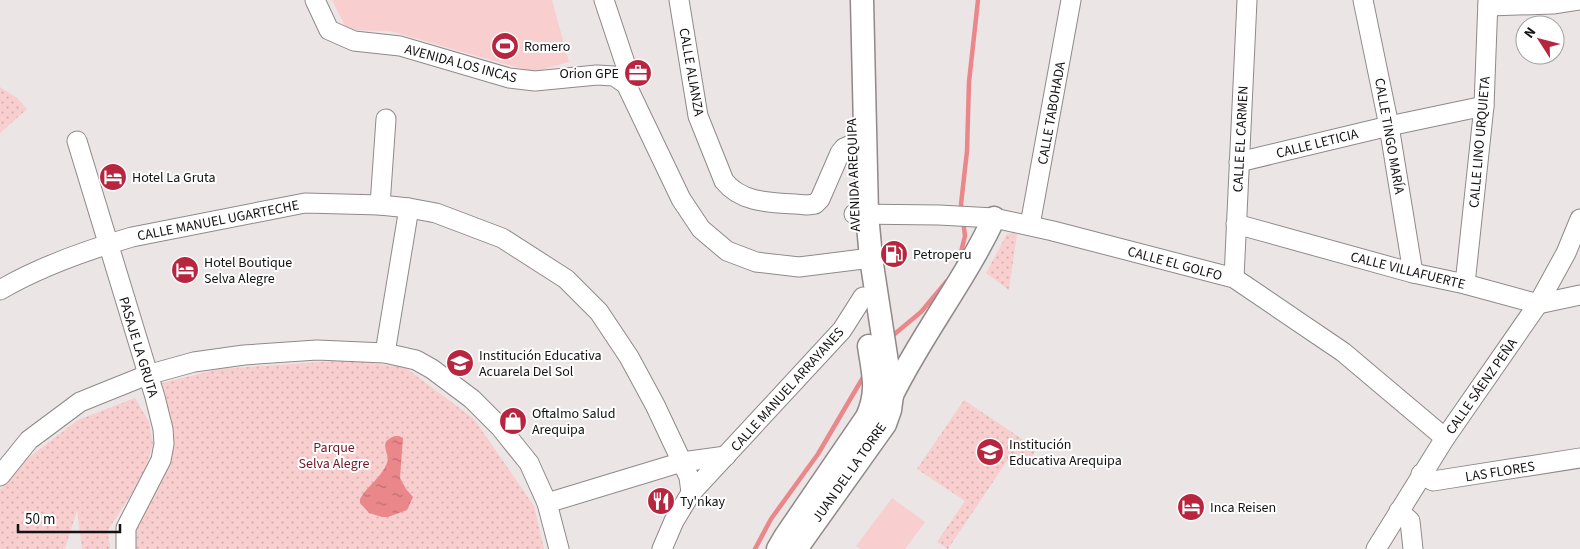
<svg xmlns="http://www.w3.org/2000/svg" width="1580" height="549" font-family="'Source Sans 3',sans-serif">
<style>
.green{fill:url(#green-dots)}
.pitch{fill:#f8cece}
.water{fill:url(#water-ripples)}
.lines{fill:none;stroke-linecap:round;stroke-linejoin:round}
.stream{stroke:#ea878b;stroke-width:4.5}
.minor-casing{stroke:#908989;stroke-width:21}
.major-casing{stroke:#908989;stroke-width:25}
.minor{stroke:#fff;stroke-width:19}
.major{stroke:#fff;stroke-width:22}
.labels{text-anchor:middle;stroke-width:4;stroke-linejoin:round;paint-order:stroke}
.poi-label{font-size:14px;fill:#141212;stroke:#fff;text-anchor:start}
.street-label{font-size:14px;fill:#141212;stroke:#fff}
.park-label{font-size:14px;fill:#701825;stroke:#fff}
</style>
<defs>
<pattern id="green-dots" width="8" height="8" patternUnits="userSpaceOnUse" patternTransform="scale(1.25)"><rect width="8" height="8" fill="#f8cece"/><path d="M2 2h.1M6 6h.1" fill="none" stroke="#d4b0b0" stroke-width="1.8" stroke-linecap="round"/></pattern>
<pattern id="water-ripples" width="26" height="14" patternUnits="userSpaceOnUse" patternTransform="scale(1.25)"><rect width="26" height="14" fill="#ea878b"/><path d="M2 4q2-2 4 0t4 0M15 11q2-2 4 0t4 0" fill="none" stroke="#bc6d70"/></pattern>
</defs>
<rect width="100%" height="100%" fill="#ece5e5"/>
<!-- green -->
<g class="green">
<path d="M0 87 17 98 27 109 0 133Z"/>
<path d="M1017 233 1009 290 986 273 1007 234Z"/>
<path d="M351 360 406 368 474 419 534 506 544 549H132L140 517 171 460 173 428 162 383 219 369Z"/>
<path d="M135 398 149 422 153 444 143 476 108 530 110 549H82L77 510 65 549H0V490L19 465 78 420Z"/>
<path d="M964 400 1037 449 1024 468 1009 458 948 549 937 542 965 501 917 469Z"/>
</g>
<!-- pitch -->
<g class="pitch">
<path d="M332 0H552L569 62 533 72 390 31 347 30Z"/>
<path d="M892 498 925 522 905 549H860L856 546Z"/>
</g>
<!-- water -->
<path class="water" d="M395 436H399L403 438 400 478 406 489 413 497 407 510 388 517H382L369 513 360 503V499C367 486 382 477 387 463 391 452 376 443 395 436Z"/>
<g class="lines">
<!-- stream -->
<g class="stream">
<path d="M962 213 961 204 967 151 969 82 978 0"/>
<path d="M958 264 965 236 963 220"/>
<path d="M891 337 921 312 947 281"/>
<path d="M755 549 771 519 818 454 865 374"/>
</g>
<!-- minor casing -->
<g class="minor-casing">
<g id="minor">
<path d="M315 0 329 30 354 41 400 46 509 78 535 81 597 75 614 76 626 84"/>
<path d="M604 0 628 72V79L626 84"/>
<path d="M679 0 698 116 724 181C744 206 778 202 807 205L815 204 820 199 840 153 844 148 851 145"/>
<path d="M1363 0 1389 126 1413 273"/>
<path d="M1488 6 1553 4 1580 0"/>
<path d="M626 84 681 199 701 229 727 251 756 262 799 267 871 258"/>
<path d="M77 141 155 397 163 429 164 444 161 460 126 528V549"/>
<path d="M1239 162 1389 126 1484 106"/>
<path d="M380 205 386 119"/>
<path d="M854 214 939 215 994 218 1053 231 1234 278 1343 352 1445 438"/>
<path d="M1236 224 1413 273 1465 284 1538 304 1580 295"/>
<path d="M1030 225 1071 0"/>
<path d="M1234 278 1247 0"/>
<path d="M1465 284 1484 106 1488 0"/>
<path d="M0 290C41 266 87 250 132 237L305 203 380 205 409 208 436 213 502 238 566 279 599 312 629 357 655 405 689 477 691 493"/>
<path d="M385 353 409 208"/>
<path d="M1421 474 1433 481 1580 458"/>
<path d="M0 476 29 440 80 402 147 375 194 362 244 355 317 350 385 353 416 360 432 369 472 399 500 427 529 463 547 503 559 549"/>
<path d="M547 503 682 462 726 456"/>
<path d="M1399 511 1410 521 1413 549"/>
<path d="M662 549 674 521 691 493 842 330 863 297"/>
<path d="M1376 549 1445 438 1538 304 1566 253 1580 219"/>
</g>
</g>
<!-- major casing -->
<g class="major-casing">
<g id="major">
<path d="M892 395C922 334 965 280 994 218"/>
<path d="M778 549 785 537 867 417C879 391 873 373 869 346"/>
<path d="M796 549 885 424 890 410 892 395 871 258 867 214 862 0"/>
</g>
</g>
<!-- minor -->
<use href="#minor" class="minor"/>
<!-- major -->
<use href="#major" class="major"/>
</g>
<!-- icons -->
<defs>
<g id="stadium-disc" transform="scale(1.4375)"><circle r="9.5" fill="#b7253e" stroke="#fff"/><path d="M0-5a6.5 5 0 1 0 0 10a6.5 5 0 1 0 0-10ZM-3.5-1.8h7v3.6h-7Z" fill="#fff"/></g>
<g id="office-disc" transform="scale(1.4375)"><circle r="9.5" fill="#b7253e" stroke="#fff"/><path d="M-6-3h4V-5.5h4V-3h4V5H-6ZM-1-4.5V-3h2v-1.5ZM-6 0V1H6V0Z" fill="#fff"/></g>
<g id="hotel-disc" transform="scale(1.4375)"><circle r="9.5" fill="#b7253e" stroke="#fff"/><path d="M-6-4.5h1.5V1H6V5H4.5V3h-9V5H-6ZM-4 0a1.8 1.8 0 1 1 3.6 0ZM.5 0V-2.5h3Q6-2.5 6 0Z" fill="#fff"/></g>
<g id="fuel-disc" transform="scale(1.4375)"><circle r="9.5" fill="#b7253e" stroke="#fff"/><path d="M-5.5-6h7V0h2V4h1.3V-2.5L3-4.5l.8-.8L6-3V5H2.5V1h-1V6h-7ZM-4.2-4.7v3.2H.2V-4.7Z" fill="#fff"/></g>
<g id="school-disc" transform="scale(1.4375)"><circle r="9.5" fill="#b7253e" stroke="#fff"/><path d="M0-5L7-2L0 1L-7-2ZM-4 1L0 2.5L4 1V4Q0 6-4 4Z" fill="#fff"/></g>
<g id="shop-disc" transform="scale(1.4375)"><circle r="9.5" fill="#b7253e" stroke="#fff"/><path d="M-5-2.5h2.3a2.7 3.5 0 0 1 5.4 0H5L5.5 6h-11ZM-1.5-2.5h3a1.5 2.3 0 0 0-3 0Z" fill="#fff"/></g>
<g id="restaurant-disc" transform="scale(1.4375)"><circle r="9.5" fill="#b7253e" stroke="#fff"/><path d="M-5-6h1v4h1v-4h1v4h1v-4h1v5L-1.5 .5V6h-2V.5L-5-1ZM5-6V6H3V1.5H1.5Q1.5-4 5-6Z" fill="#fff"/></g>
</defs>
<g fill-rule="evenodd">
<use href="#stadium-disc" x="505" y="46"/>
<use href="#office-disc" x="638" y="73"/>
<use href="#hotel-disc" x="113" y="177"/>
<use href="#fuel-disc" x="894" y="254"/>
<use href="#hotel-disc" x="185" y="270"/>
<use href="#school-disc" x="460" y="363"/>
<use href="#shop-disc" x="513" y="421"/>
<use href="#school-disc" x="990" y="452"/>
<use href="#restaurant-disc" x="661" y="501"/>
<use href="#hotel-disc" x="1191" y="507"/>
</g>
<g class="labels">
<!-- poi labels -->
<g class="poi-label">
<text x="524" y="51">Romero</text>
<text x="619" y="78" text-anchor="end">Orion GPE</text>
<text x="132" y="182">Hotel La Gruta</text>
<text x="913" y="259">Petroperu</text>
<text x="204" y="267">Hotel Boutique<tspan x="204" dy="16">Selva Alegre</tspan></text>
<text x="479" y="360">Institución Educativa<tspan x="479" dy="16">Acuarela Del Sol</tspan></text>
<text x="532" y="418">Oftalmo Salud<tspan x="532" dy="16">Arequipa</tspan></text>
<text x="1009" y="449">Institución<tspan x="1009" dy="16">Educativa Arequipa</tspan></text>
<text x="680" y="506">Ty'nkay</text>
<text x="1210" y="512">Inca Reisen</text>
</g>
<!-- street labels -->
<g class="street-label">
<text transform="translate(461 63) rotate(15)" y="5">AVENIDA LOS INCAS</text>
<text transform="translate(692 72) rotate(80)" y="5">CALLE ALIANZA</text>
<text transform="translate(1051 113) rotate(-80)" y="5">CALLE TABOHADA</text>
<text transform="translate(1390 136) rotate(80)" y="5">CALLE TINGO MARÍA</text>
<text transform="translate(1240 139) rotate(-87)" y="5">CALLE EL CARMEN</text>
<text transform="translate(1479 142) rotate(-85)" y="5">CALLE LINO URQUIETA</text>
<text transform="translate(1317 143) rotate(-14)" y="5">CALLE LETICIA</text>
<text transform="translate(853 175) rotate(-92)" y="5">AVENIDA AREQUIPA</text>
<text transform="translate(218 220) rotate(-11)" y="5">CALLE MANUEL UGARTECHE</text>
<text transform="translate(1175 263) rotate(15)" y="5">CALLE EL GOLFO</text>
<text transform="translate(1408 270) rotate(14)" y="5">CALLE VILLAFUERTE</text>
<text transform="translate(139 347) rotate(73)" y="5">PASAJE LA GRUTA</text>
<text transform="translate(1481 386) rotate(-55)" y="5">CALLE SÁENZ PEÑA</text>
<text transform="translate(787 389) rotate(-48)" y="5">CALLE MANUEL ARRAYANES</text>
<text transform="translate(1500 471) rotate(-9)" y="5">LAS FLORES</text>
<text transform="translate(849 472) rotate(-55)" y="5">JUAN DEL LA TORRE</text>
</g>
<!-- park labels -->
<g class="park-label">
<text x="334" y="452">Parque<tspan x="334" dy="16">Selva Alegre</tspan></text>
</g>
</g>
<!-- north arrow -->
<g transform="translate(1540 40) rotate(306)"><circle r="24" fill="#ffffff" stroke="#a1a0a0"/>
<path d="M0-4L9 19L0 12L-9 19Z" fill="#b7253e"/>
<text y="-8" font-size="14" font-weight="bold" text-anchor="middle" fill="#141212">N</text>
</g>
<!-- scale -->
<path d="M18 524v8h102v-8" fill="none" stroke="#141212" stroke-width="2.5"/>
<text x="25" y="524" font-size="15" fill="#141212" stroke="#ffffff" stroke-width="4" paint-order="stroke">50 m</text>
</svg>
